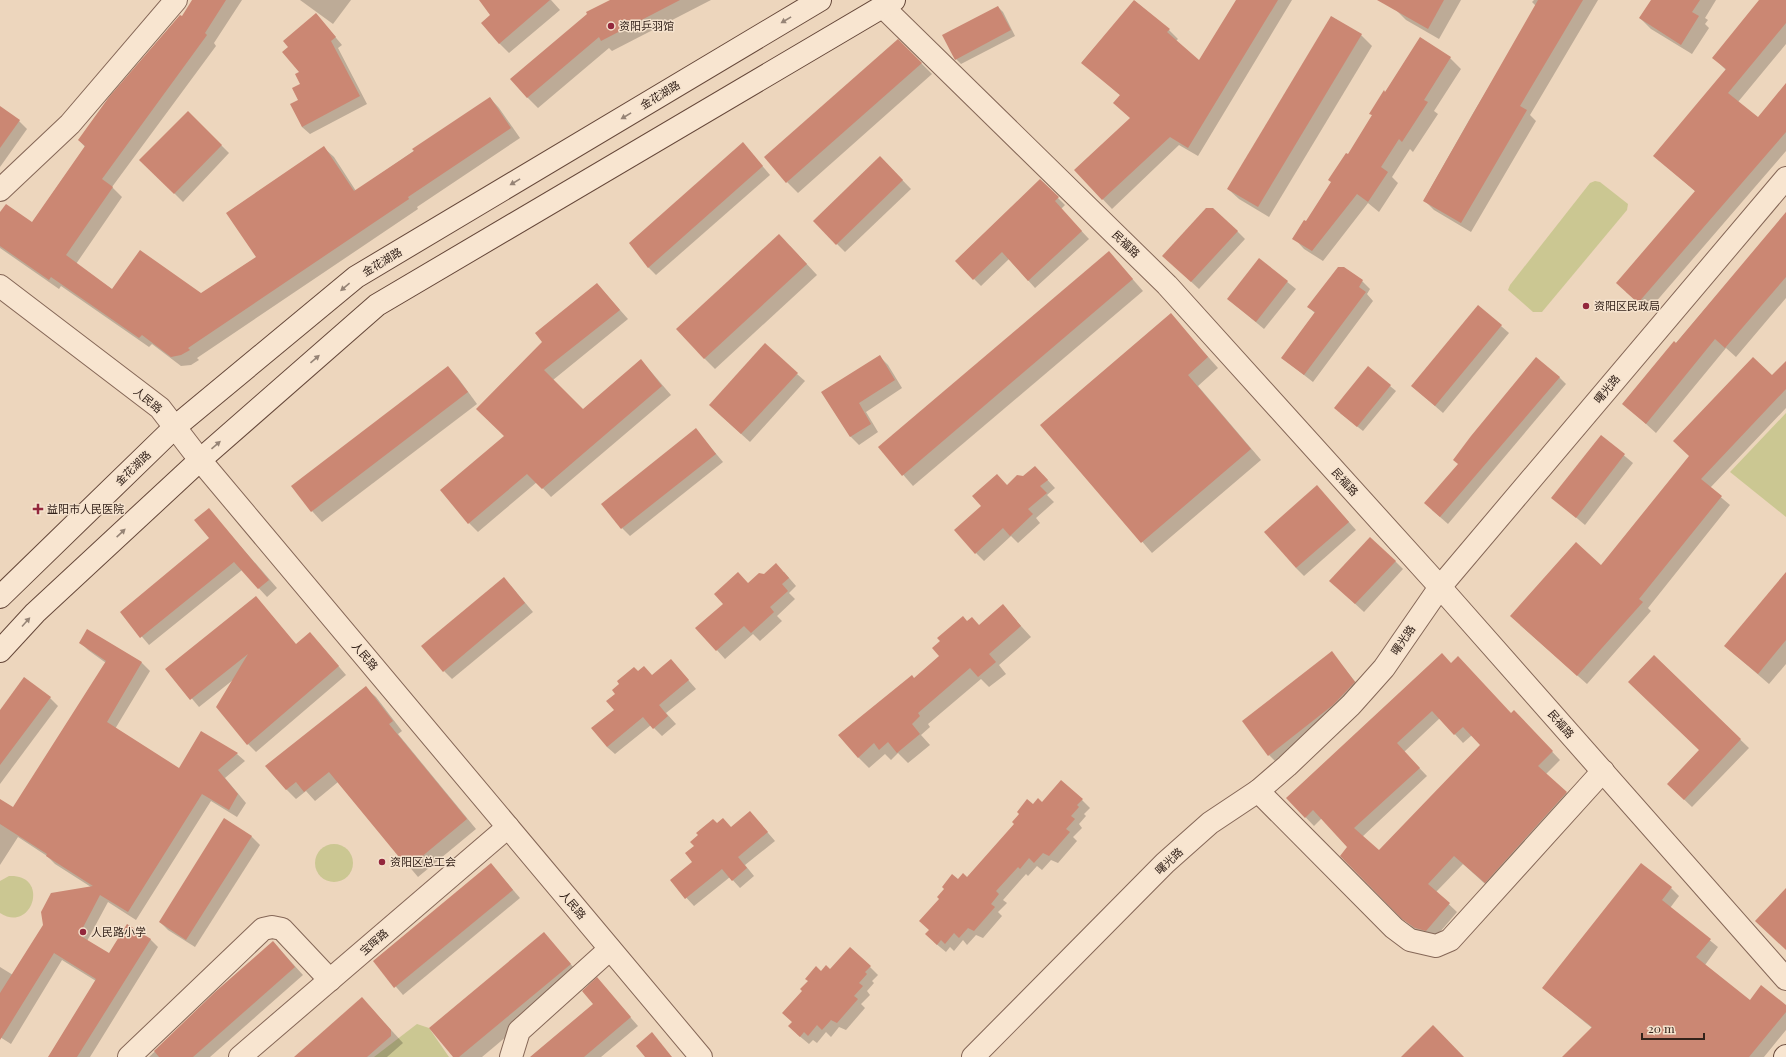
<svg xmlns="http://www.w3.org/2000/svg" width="1786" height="1057" font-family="'Playfair Display','Noto Sans SC',serif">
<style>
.green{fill:#cbc792}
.shadow{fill:#0003;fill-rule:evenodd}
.building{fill:#cb8773;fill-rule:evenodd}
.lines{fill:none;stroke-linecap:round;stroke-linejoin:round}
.minor-casing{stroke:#856757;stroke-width:24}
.tertiary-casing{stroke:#856757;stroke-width:24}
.secondary-casing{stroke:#66483a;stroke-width:24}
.minor{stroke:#f8e5d0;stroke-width:22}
.tertiary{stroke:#f8e5d0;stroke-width:22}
.secondary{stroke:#f8e5d0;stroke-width:22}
.oneway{fill:#968476}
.poi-dot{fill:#93273c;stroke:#f5e2cd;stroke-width:1.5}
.labels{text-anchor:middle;stroke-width:3;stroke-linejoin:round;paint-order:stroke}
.poi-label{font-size:11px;fill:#34231b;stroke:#f5e2cd;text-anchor:start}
.street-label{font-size:11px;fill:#34231b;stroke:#f5e2cd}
</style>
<rect width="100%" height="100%" fill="#edd6bd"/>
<!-- green -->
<g class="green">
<path d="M1595 181 1600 182 1628 204 1627 210 1542 312H1533L1508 290 1510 285 1590 183Z"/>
<path d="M1786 413V517L1730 472Z"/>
<circle cx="334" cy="863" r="19"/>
<path d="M9 876C51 874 32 934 0 913V881Z"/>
<path d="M417 1024 429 1028 449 1057H374Z"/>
</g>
<!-- shadow -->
<g class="shadow">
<path d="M194 0H242L214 43 216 46 112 187 122 197 76 264 113 290 201 294 257 257 324 148 334 157 356 191 490 98 499 108 520 138 417 207 418 209 197 358 199 360 191 365 181 366 152 344 149 347 61 286 59 289 0 248V214L32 223 85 147 79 140 182 18Z"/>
<path d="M300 0H351L333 24Z"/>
<path d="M480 0H551L560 10 509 53 499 43 492 15Z"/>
<path d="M612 0H711L612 51 609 48 538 108 527 97Z"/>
<path d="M1237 0H1292L1198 156 1179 145 1112 209 1076 171 1131 118 1121 96 1082 62 1135 1 1169 30 1178 39 1176 41 1200 62Z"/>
<path d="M1401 0H1461L1439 39 1406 20 1395 9Z"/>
<path d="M1534 0H1598L1530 115 1536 121 1471 232 1434 210 1424 200 1472 115 1524 28 1536 6 1532 2Z"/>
<path d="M1655 0H1716L1705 18 1708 20 1705 24 1709 28 1692 54 1651 29 1640 18Z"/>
<path d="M1761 0 1786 1V44L1738 102 1758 118 1786 85V151L1648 311 1626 292 1696 192 1655 156 1726 70 1714 58Z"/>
<path d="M998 7 1003 12 1015 36 961 64 956 59Z"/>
<path d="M316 14 342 45 338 48 367 104 310 134 302 127 299 100 302 84 301 72 290 47Z"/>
<path d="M1332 17 1361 35 1372 46 1269 217 1239 199 1228 189Z"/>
<path d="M1420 39 1450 58 1461 69 1434 111 1438 114 1413 152 1410 149 1392 177 1398 183 1379 212 1368 203 1323 261 1304 249 1294 238 1306 223 1373 116 1370 113 1385 93Z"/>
<path d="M898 40 932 74 798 193 787 182Z"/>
<path d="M0 107 19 121 27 129 0 167Z"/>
<path d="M188 112 229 153 183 202 141 160Z"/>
<path d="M743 143 770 175 656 275 648 267Z"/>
<path d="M880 157 911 189 845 252 814 221Z"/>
<path d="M1040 180 1065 205 1061 209 1089 239 1035 288 1009 259 981 286 956 261Z"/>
<path d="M1786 214V298L1736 357 1726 348 1656 433 1624 404Z"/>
<path d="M1237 231 1245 239 1199 289 1172 264Z"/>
<path d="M790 246 817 275 715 369 704 358Z"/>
<path d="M1109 252 1143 291 913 486 879 447Z"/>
<path d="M1259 259 1296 289 1264 329 1228 299Z"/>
<path d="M1362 281 1370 289 1367 294 1373 301 1313 382 1282 358 1315 313 1308 307Z"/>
<path d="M597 284 628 319 553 380 583 410 641 360 671 395 551 497 537 482 478 532 469 523 543 342Z"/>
<path d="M1171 315 1218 368 1198 386 1261 460 1152 553 1042 425Z"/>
<path d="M1501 326 1509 333 1443 413 1412 386Z"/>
<path d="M880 357 888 365 902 388 866 412 878 432 859 445 851 437 823 393Z"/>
<path d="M1786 362V408L1710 488 1730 505 1648 608 1651 611 1587 684 1520 625 1602 566Z"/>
<path d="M448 367 458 378 477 404 322 522 312 511Z"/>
<path d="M797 374 805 381 750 442 718 413Z"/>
<path d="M1559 377 1566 384 1448 524 1432 510 1459 464Z"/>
<path d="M1390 386 1396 391 1363 431 1340 413Z"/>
<path d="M696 430 723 462 630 536 622 528Z"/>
<path d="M1601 436 1633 463 1585 525 1553 498Z"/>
<path d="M1043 475 1055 488 1047 495 1054 502 1036 518 1040 523 1018 543 1011 536 984 561 976 553 1007 486 1023 478Z"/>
<path d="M1325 495 1356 530 1304 576 1296 568Z"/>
<path d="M209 510 277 588 267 597 242 570 149 645 121 612 211 538Z"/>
<path d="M1395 561 1403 569 1364 612 1339 589Z"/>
<path d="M784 572 796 586 789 593 795 599 777 616 782 621 760 641 753 634 725 659 697 628 749 584 764 575Z"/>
<path d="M1786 573V664L1769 684 1725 646Z"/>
<path d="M511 586 533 612 452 679 444 671Z"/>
<path d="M256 597 296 645 318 642 346 675 256 752 248 744 233 680 199 707 167 669Z"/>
<path d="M1003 606 1031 637 999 665 1006 674 989 687 981 679 928 724 930 727 921 735 930 745 908 763 898 753 891 760 885 754 869 768 858 757 914 679 940 656 967 622 979 626Z"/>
<path d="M88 631 142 663 150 671 115 729 179 770 237 754 245 761 225 778 246 803 237 817 211 801 136 920 108 902 87 941 109 954 150 939 158 947 90 1057H49L96 981 62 960 11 1044 0 1037V967L13 975 91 887 55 864 47 856 18 837 0 865V800L13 809 106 663 88 650 80 642Z"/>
<path d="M1332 653 1362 690 1277 763 1269 755Z"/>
<path d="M1654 656 1749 748 1692 807 1668 784 1700 750Z"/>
<path d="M671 660 696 689 666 713 676 724 662 736 651 725 615 754 607 747 615 710 638 672 653 676Z"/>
<path d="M1451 664 1511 714 1522 720 1560 760 1546 774 1575 801 1493 891 1463 864 1436 892 1457 912 1434 939 1425 936 1412 927 1341 856 1349 847 1322 818 1314 826 1287 798ZM1440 718 1463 743 1472 735 1481 745 1379 852 1362 837 1427 776 1404 752Z"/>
<path d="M366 688 376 697 402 731 398 734 476 829 418 877 338 782 315 801 306 791 296 799 286 789Z"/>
<path d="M50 698 58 706 0 784V712Z"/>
<path d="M1082 800 1090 808 1084 814 1086 816 1079 824 1082 828 1073 837 1077 841 1058 863 1051 860 1042 870 1037 866 1028 876 1026 874 1003 900 1007 903 998 912 1002 916 983 938 976 935 967 945 963 940 954 951 950 947 946 952 934 942 930 930 958 881 967 878 1033 805Z"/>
<path d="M750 812 775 841 745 865 754 876 740 888 730 877 694 906 671 881 694 862 717 824 732 828Z"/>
<path d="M225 820 252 837 260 845 195 947 168 930 160 922Z"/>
<path d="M491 864 520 898 403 995 374 961Z"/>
<path d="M1671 888 1679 896 1670 908 1718 947 1705 965 1750 1001 1786 1007V1030L1764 1057H1563L1592 1028 1543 988Z"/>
<path d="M544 933 580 975 482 1057H454Z"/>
<path d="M273 942 303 975 210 1057H149L216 993Z"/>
<path d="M870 967 878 975 872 981 874 983 867 991 870 995 861 1004 865 1008 846 1030 839 1027 831 1037 826 1032 817 1043 813 1040 809 1044 797 1034 793 1022 821 972Z"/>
<path d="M597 979 638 1026 601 1057H532L594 1004Z"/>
<path d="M371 1008 403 1043 387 1057H296Z"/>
</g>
<!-- building -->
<g class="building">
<path d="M192 0H226L205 33 207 35 102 179 113 187 66 255 112 289 140 250 201 293 256 257 226 213 324 146 354 191 414 151 412 149 490 97 511 128 408 197 409 199 188 348 190 350 181 355 171 357 142 335 139 338 51 277 49 280 0 246V212L6 204 32 222 85 146 78 140 109 97 180 15 182 16Z"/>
<path d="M479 0H550L499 44 481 23 490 15Z"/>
<path d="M610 0H680L601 41 599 37 527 98 510 79 587 14 586 12Z"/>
<path d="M1134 0 1170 29 1167 32 1199 60 1236 0H1278L1188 148 1170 137 1102 200 1074 170 1130 118 1113 103 1120 95 1081 63Z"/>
<path d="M1377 0H1444L1428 29Z"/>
<path d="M1538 0H1583L1520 106 1527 110 1461 223 1423 201Z"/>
<path d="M1651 0H1700L1692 12 1699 16 1681 45 1639 18Z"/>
<path d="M1759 0H1786V23L1728 93 1758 117 1786 83V132L1638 303 1616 283 1695 191 1653 156 1726 69 1712 58Z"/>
<path d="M998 6 1011 30 955 60 942 35Z"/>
<path d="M316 13 336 37 331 41 360 96 302 127 290 104 298 100 292 88 300 84 295 74 299 72 282 52 288 47 283 41Z"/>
<path d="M1331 16 1362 34 1258 207 1227 189Z"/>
<path d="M1420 37 1451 57 1424 100 1428 102 1402 142 1399 139 1381 167 1388 172 1368 202 1357 194 1312 251 1292 239 1304 220 1306 221 1331 182 1328 180 1346 153 1348 154 1372 115 1369 114 1384 90 1385 92Z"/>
<path d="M898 39 922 63 786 183 764 157Z"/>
<path d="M0 106 20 120 0 148Z"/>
<path d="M188 111 222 145 174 194 139 160Z"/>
<path d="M743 142 763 166 648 268 629 243Z"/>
<path d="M880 156 903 180 836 245 813 221Z"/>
<path d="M1040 179 1059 197 1055 201 1082 231 1028 281 1002 252 973 280 955 261Z"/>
<path d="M1206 208H1213L1238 231 1191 282 1162 256Z"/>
<path d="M1786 212V277L1725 348 1715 339 1646 424 1622 404 1674 341 1676 343Z"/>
<path d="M779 234 807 264 704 359 676 329Z"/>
<path d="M1109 251 1133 279 902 476 878 447Z"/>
<path d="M1259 258 1288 281 1256 322 1227 299Z"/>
<path d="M1338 267H1344L1363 280 1359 287 1366 292 1304 375 1281 358 1315 312 1307 307Z"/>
<path d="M597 283 620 310 544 370 583 409 641 359 662 386 542 489 527 474 468 524 440 490 504 436 476 409 542 342 535 333Z"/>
<path d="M1478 305 1502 325 1435 406 1411 386Z"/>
<path d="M1171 313 1208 357 1188 375 1251 449 1141 543 1040 425Z"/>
<path d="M765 343 798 373 741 434 709 405Z"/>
<path d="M880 355 895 380 859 403 871 424 850 437 821 392Z"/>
<path d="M1536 357 1560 377 1440 517 1424 503 1458 464 1453 460 1471 436Z"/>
<path d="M1753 357 1772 375 1786 361V389L1701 479 1722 496 1639 599 1643 602 1577 676 1510 616 1576 542 1601 565 1689 456 1673 441Z"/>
<path d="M448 366 468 392 311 512 291 486Z"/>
<path d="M1368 366 1391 385 1357 427 1334 408Z"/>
<path d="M696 428 716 454 621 529 601 504Z"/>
<path d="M1601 435 1625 454 1576 518 1551 498Z"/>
<path d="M1035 466 1048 480 1040 486 1047 493 1028 509 1033 514 1010 536 1003 528 975 554 954 530 981 506 972 496 997 474 1007 485 1017 475 1023 476Z"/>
<path d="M1317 485 1349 522 1296 568 1264 532Z"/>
<path d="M209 508 269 580 258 589 234 562 140 638 120 612 209 538 194 520Z"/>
<path d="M1370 537 1396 561 1355 604 1329 581Z"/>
<path d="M776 563 789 578 782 584 788 591 770 607 774 612 751 633 744 626 716 651 695 628 723 604 714 594 738 572 748 583 759 573 764 574Z"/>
<path d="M1786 572V640L1758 674 1724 646Z"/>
<path d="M504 577 525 603 443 672 421 646Z"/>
<path d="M256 596 296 644 310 632 339 666 247 745 216 707 248 654 190 700 165 669Z"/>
<path d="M1003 604 1021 626 989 654 996 662 978 677 970 668 918 713 920 716 912 724 920 734 897 753 888 742 879 750 874 743 858 758 838 735 912 675 914 678 939 656 932 648 940 641 937 638 963 616 967 621 972 617 979 625Z"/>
<path d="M87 629 142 662 107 722 179 768 201 731 238 753 218 770 238 794 229 810 202 794 128 912 100 895 79 935 109 953 127 924 151 939 77 1057H48L96 979 54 953 0 1040V993L43 925 41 912 51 893 93 886 46 856 47 854 0 824V799L13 807 106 661 79 643Z"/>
<path d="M1332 651 1355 682 1333 705 1268 756 1242 721Z"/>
<path d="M1442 653 1451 663 1458 656 1511 713 1514 710 1553 751 1538 766 1567 792 1485 883 1454 856 1428 884 1450 903 1426 931 1415 928 1402 919 1340 856 1347 847 1313 810 1305 818 1286 798ZM1432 711 1454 735 1463 727 1480 745 1379 850 1354 828 1420 768 1397 743Z"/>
<path d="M1654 655 1741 739 1684 800 1667 784 1699 750 1628 682Z"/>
<path d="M671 659 689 680 659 705 668 716 653 729 643 717 607 747 591 728 614 710 606 701 615 694 612 690 619 684 617 681 634 667 638 671 644 666 652 675Z"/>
<path d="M24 677 51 697 0 765V710Z"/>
<path d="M366 686 393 721 389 724 467 819 408 868 329 772 304 792 296 782 286 790 265 766Z"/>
<path d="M1061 780 1083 799 1077 805 1079 807 1071 816 1075 819 1066 829 1070 832 1049 856 1043 853 1034 863 1029 858 1020 869 1018 867 996 891 999 894 991 904 995 907 974 931 968 928 959 938 954 933 945 944 941 940 937 945 925 934 929 930 919 921 939 899 937 897 944 889 942 887 952 874 958 879 963 873 967 877 1014 824 1012 822 1019 814 1017 812 1027 799 1033 804 1038 798 1042 802Z"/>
<path d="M750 811 768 832 738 857 747 868 732 881 722 869 685 899 670 880 692 862 685 853 694 846 690 842 698 835 696 833 713 819 717 823 723 818 731 827Z"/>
<path d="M224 818 252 836 186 940 159 922Z"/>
<path d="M491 863 513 890 394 988 373 961Z"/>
<path d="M1641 863 1672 887 1662 900 1711 939 1696 957 1750 1000 1761 985 1786 1005V1012L1749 1057H1562L1592 1027 1542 988Z"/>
<path d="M1786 888V950L1755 921Z"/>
<path d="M544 932 571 964 459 1057H453L429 1028Z"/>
<path d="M273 941 295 967 193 1057H159L154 1051 215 992Z"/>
<path d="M850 947 871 966 865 972 867 974 859 983 863 986 854 996 858 999 837 1023 831 1020 822 1030 817 1025 808 1036 804 1032 800 1037 788 1026 792 1022 782 1013 802 991 800 989 808 981 805 979 816 966 821 971 826 965 830 969Z"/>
<path d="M597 977 631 1017 584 1057H530L593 1004 582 991Z"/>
<path d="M362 997 391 1030V1036L367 1057H294Z"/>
<path d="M1433 1025 1464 1057H1401Z"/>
<path d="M652 1032 672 1057H645L636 1046Z"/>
</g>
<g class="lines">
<!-- minor casing -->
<g class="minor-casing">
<g id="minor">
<path d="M0 190 70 124 176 0"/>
<path d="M1258 791 1394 928 1410 940 1436 946 1450 940 1603 771"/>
<path d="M129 1057 263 929 272 927 282 929 330 980"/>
<path d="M240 1057 508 827"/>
<path d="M511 1057 519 1031 610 949"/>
</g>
</g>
<!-- tertiary casing -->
<g class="tertiary-casing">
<g id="tertiary">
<path d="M883 7 1167 285 1440 587 1786 979"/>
<path d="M0 286 160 408 200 460 701 1057"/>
<path d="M973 1057 1165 863 1210 823 1258 791 1287 766 1351 705 1384 668 1440 587 1786 178"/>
</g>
</g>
<!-- secondary casing -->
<g class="secondary-casing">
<g id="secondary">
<path d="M0 597 175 427 356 277 820 0"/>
<path d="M0 651 35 613 200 460 377 305 894 0"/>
<path d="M1785 1057 1786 1056"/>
</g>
</g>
<!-- minor -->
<use href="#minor" class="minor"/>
<!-- tertiary -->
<use href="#tertiary" class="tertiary"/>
<!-- secondary -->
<use href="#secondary" class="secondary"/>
</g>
<!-- one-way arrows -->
<defs><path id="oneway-solid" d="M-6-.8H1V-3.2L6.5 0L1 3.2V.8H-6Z"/></defs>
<g class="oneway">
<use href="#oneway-solid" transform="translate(786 20) rotate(149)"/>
<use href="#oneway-solid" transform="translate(626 116) rotate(149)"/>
<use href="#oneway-solid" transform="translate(515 182) rotate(149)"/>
<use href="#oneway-solid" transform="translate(345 287) rotate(140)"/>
<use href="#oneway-solid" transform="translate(315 359) rotate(-41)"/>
<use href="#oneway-solid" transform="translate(216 445) rotate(-41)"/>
<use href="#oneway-solid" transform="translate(121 533) rotate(-43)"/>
<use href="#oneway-solid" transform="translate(26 622) rotate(-48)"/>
</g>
<!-- markers -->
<g class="poi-dot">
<circle cx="611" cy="26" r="4"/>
<circle cx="1586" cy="306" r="4"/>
<path d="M36 503h4v4h4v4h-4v4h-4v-4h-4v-4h4z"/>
<circle cx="382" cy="862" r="4"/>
<circle cx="83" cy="932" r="4"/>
</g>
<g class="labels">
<!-- poi labels -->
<g class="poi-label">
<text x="619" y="30">资阳乒羽馆</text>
<text x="1594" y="310">资阳区民政局</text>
<text x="47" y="513">益阳市人民医院</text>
<text x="390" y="866">资阳区总工会</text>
<text x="91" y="936">人民路小学</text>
</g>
<!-- street labels -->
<g class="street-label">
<text transform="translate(660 95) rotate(-31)" y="4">金花湖路</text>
<text transform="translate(1126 244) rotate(44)" y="4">民福路</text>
<text transform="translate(382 262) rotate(-31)" y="4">金花湖路</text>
<text transform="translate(1607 389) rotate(-50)" y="4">曙光路</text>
<text transform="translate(148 400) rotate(40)" y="4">人民路</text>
<text transform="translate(133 468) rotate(-44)" y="4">金花湖路</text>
<text transform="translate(1345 482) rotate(48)" y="4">民福路</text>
<text transform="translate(1403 640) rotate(-56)" y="4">曙光路</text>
<text transform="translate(365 656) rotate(50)" y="4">人民路</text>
<text transform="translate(1561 724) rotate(49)" y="4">民福路</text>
<text transform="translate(1169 861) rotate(-43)" y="4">曙光路</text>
<text transform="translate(573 905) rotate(50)" y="4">人民路</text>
<text transform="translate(374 942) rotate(-41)" y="4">宝晖路</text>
</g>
</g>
<!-- scale -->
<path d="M1642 1033v6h62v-6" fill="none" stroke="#34231b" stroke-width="2"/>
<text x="1648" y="1033" font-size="12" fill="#34231b" stroke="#f5e2cd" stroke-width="3" paint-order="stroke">20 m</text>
</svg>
